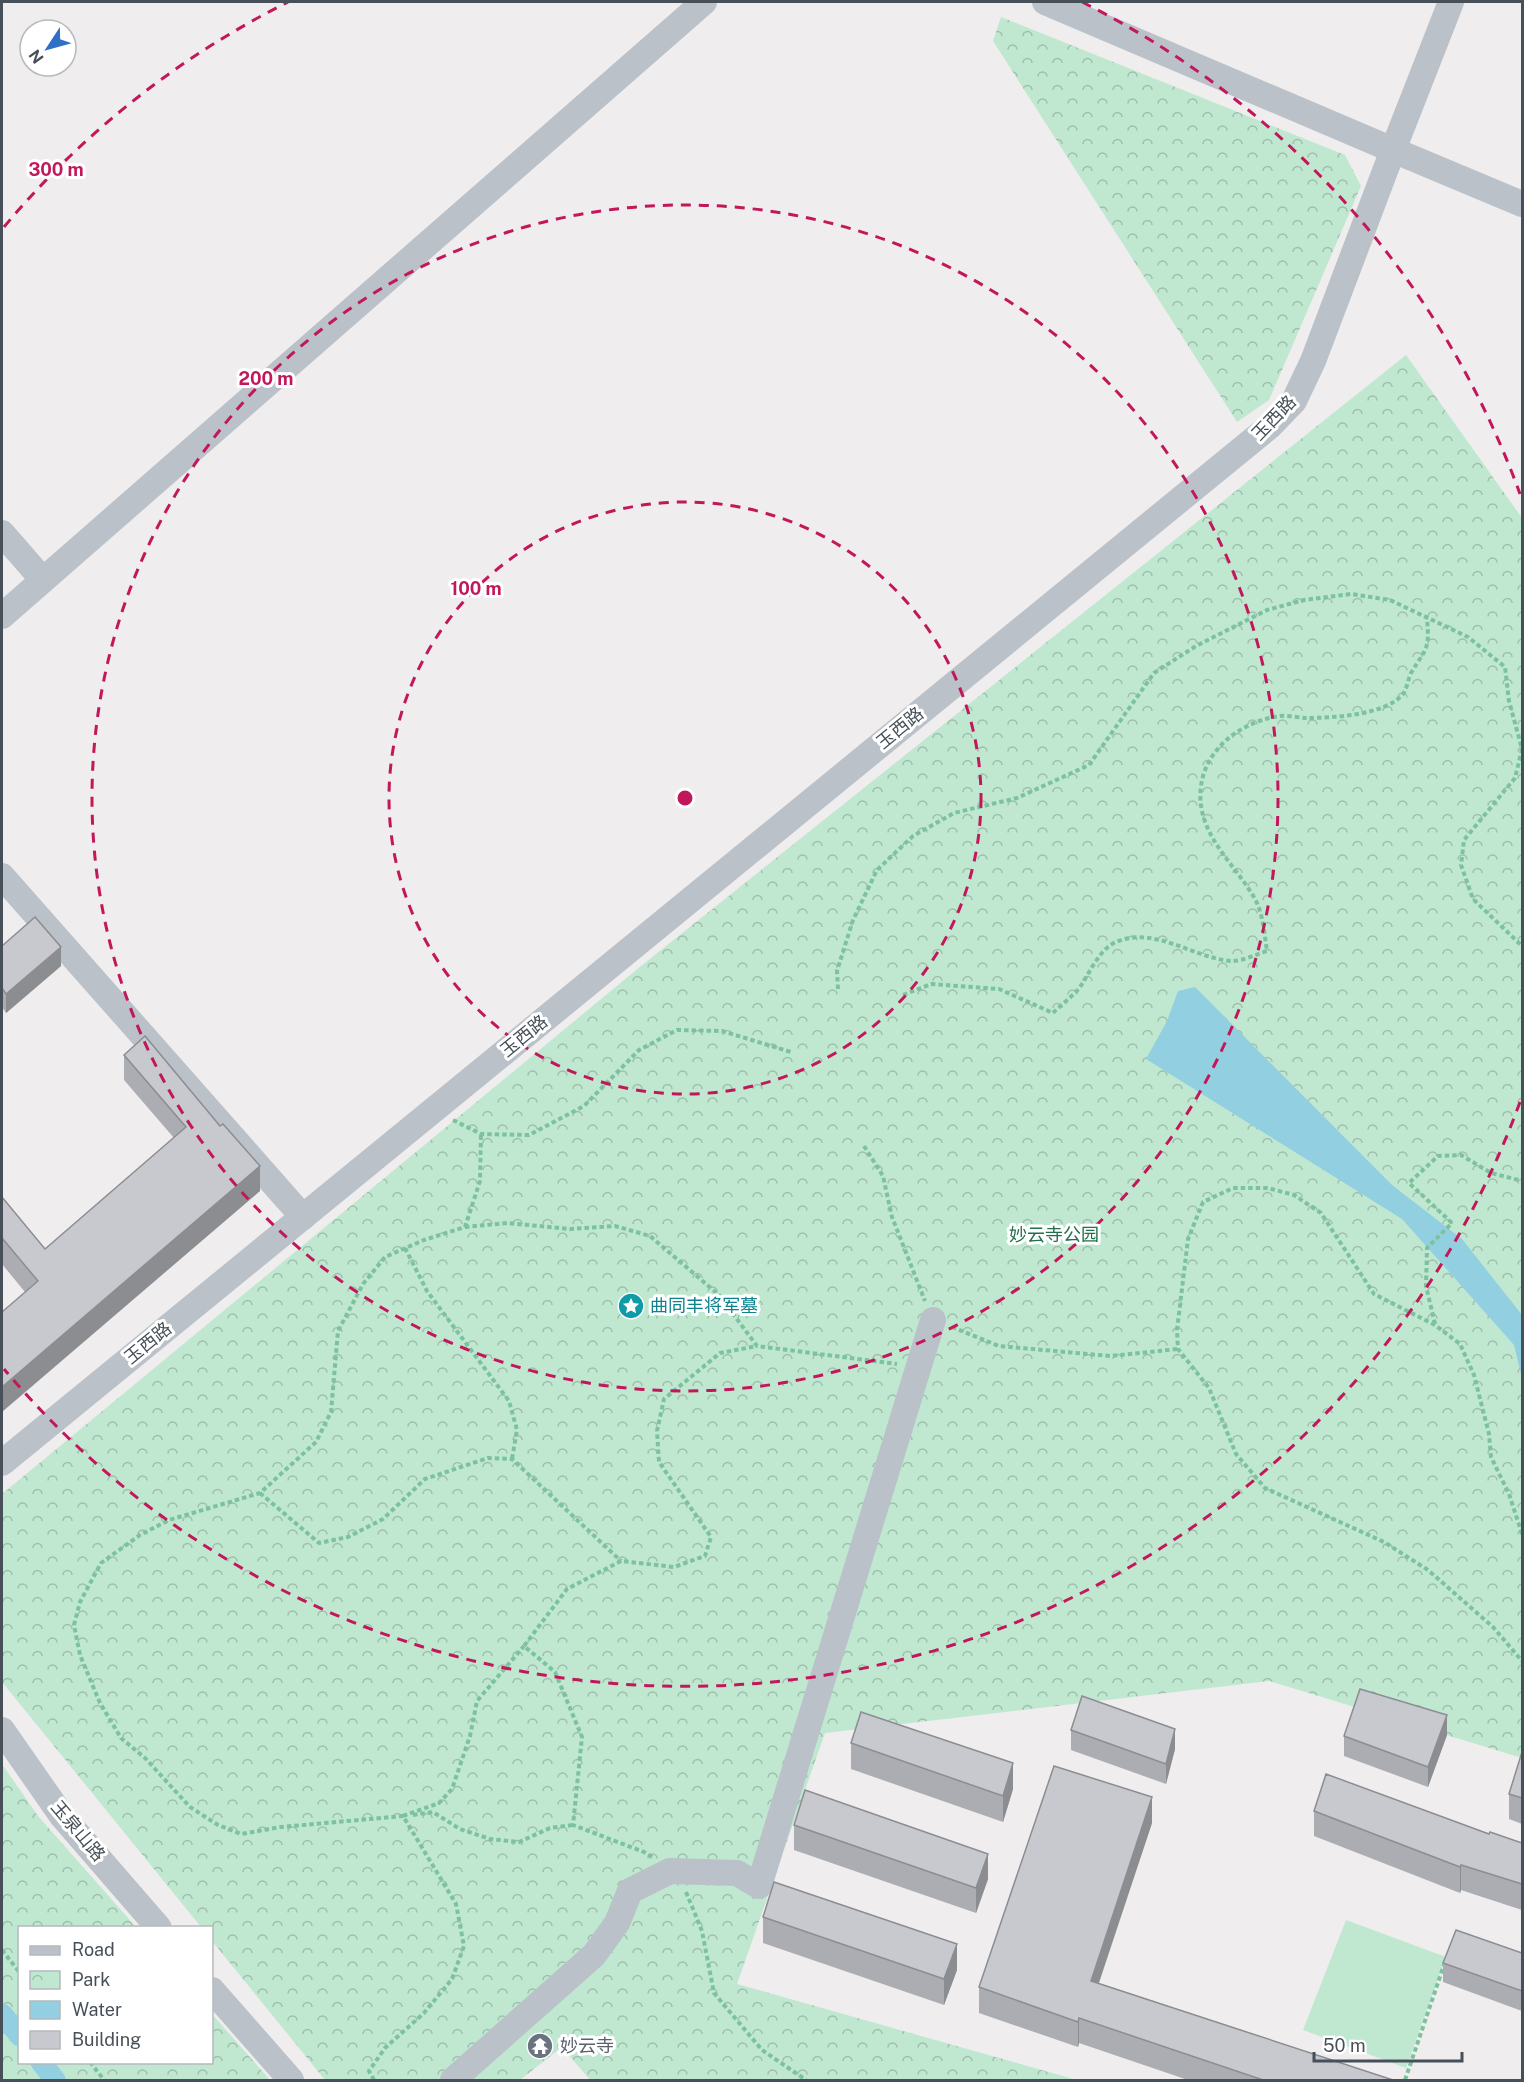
<svg xmlns="http://www.w3.org/2000/svg" width="1524" height="2082" font-family="'Public Sans','Noto Sans SC',sans-serif">
<style>
.park{fill:url(#park-crowns)}
.pitch{fill:#c0e8d0}
.water{fill:#92cfe0}
.lines{fill:none;stroke-linecap:round;stroke-linejoin:round}
.canal{stroke:#92cfe0;stroke-width:21}
.path{stroke:#7cc2a0;stroke-width:4;stroke-dasharray:4.5 3;stroke-linecap:butt}
.minor{stroke:#bac1c8;stroke-width:26}
.wall{fill:#abadb2}
.shaded-wall{fill:#8b8d91}
.building{fill:#c7c9cf;stroke:#8b8d91;stroke-width:1.5}
.ring{fill:none;stroke:#c2185b;stroke-width:3;stroke-dasharray:10 8}
.labels{text-anchor:middle;stroke-width:6;stroke-linejoin:round;paint-order:stroke}
.street-label{font-size:18px;fill:#475058;stroke:#fff}
.park-label{font-size:18px;fill:#217049;stroke:#fff}
.culture-label{font-size:18px;fill:#0d838f;stroke:#fff;text-anchor:start}
.worship-label{font-size:18px;fill:#5b616d;stroke:#fff;text-anchor:start}
.centre{fill:#c2185b;stroke:#fff;stroke-width:3}
.ring-label{font-size:18px;text-anchor:middle;font-weight:bold;fill:#c2185b;stroke:#fff;stroke-width:6;stroke-linejoin:round;paint-order:stroke}
</style>
<defs>
<pattern id="park-crowns" width="20" height="18" patternUnits="userSpaceOnUse" patternTransform="scale(1.5)"><rect width="20" height="18" fill="#c0e8d0"/><path d="M2 6a3 3 0 1 1 6 0M12 15a3 3 0 1 1 6 0" fill="none" stroke="#9ebeac"/></pattern>
</defs>
<rect width="100%" height="100%" fill="#efeded"/>
<!-- park -->
<g class="park">
<path d="M1001 17 1345 155 1361 186 1269 400 1237 422 993 41Z"/>
<path d="M1406 355 1522 518V1758L1269 1681 825 1733 737 1984 1077 2080H590L562 2047 520 2080H325L212 1941V1928L201 1927 2 1682V1494L641 966Z"/>
<path d="M2 1764 38 1816 136 1927 20 1928V2062H212V2014L270 2080H2Z"/>
</g>
<!-- pitch -->
<path class="pitch" d="M1346 1920 1446 1957 1406 2068 1303 2030Z"/>
<!-- water -->
<path class="water" d="M1195 987 1392 1185 1462 1239 1522 1315V1378L1514 1345 1402 1219 1146 1059 1167 1021 1178 991Z"/>
<g class="lines">
<!-- canal -->
<g class="canal">
<path d="M2 2014 20 2036"/>
<path d="M41 2062 55 2080"/>
</g>
<!-- path -->
<g class="path">
<path d="M838 989 837 971 853 920 877 870 913 836 954 813 1017 798 1089 765 1154 673 1196 646 1267 610 1304 600 1351 594 1390 600 1468 637 1505 667 1509 701 1522 749 1515 778 1464 840 1461 865 1473 899 1522 946"/>
<path d="M903 995 931 984 999 989 1053 1013C1062 1004 1075 995 1082 984 1091 970 1100 949 1116 942 1154 925 1195 959 1232 961 1243 961 1257 954 1267 951 1264 932 1263 910 1252 894 1231 860 1195 831 1201 786 1206 747 1243 721 1280 716 1289 715 1299 718 1307 718 1333 718 1386 715 1403 694 1407 689 1408 679 1411 673 1426 648 1430 650 1427 619"/>
<path d="M453 1120 481 1134 529 1135 584 1106 639 1050 677 1030 722 1031 791 1052"/>
<path d="M864 1146 883 1176 892 1217 925 1301"/>
<path d="M465 1227 507 1223 570 1229 615 1226 650 1236 719 1295 757 1346 897 1364"/>
<path d="M405 1248 427 1291 509 1401 517 1430 512 1459"/>
<path d="M1435 1324 1426 1286 1427 1248 1452 1223 1409 1183 1438 1156 1461 1155 1491 1173 1522 1181"/>
<path d="M952 1327 999 1346 1110 1356 1178 1349"/>
<path d="M260 1493 319 1543 348 1537 383 1519 425 1479 488 1458 512 1459 621 1561"/>
<path d="M1522 1534 1509 1494 1491 1457 1489 1434 1474 1375 1460 1344 1435 1325 1374 1294 1321 1213 1294 1195 1268 1188H1233L1203 1202 1188 1239 1177 1330 1178 1349 1209 1388 1236 1454 1265 1488 1384 1542 1428 1570 1493 1627 1522 1661"/>
<path d="M413 1815 433 1812 460 1829 490 1839 519 1842 550 1828 573 1825"/>
<path d="M403 1816 439 1803 452 1789 470 1736 477 1701 524 1646"/>
<path d="M652 1857 644 1852 573 1825 582 1737 555 1672 524 1646 567 1589 621 1561 674 1567 705 1556 711 1537 659 1462 657 1431 664 1399 720 1353 757 1346"/>
<path d="M686 1892 702 1931 714 1993 762 2050 806 2080"/>
<path d="M2 1950 20 1973"/>
<path d="M90 2062 104 2080"/>
<path d="M374 2080 369 2071 385 2048 424 2013 452 1979 464 1946 456 1904 403 1816 281 1827 241 1834 218 1825 190 1807 145 1758 121 1738 100 1703 80 1655 74 1625 80 1602 101 1563 140 1535 169 1520 260 1493 316 1442 331 1412 338 1331 363 1284 385 1257 424 1240 465 1227 480 1181 481 1134"/>
<path d="M1405 2080 1445 1962"/>
</g>
<!-- minor -->
<g class="minor">
<path d="M1451 2 1393 150 1522 204"/>
<path d="M2 533 43 580"/>
<path d="M2 616 704 2"/>
<path d="M2 876 303 1217"/>
<path d="M2 1463 1270 426 1294 401 1313 361 1393 150 1045 2"/>
<path d="M2 1730 62 1816 159 1928"/>
<path d="M212 1990 291 2080"/>
<path d="M453 2080 594 1955 617 1923 630 1891 670 1871 737 1873 759 1886 933 1320"/>
</g>
</g>
<!-- wall -->
<g class="wall">
<path d="M2 946 61 966 6 1013 2 1007Z"/>
<path d="M124 1055 260 1191 25 1292 2 1264V1197L45 1249 174 1138 124 1080Z"/>
<path d="M1071 1730 1175 1749 1166 1784 1071 1750Z"/>
<path d="M1447 1735 1428 1787 1344 1756V1736Z"/>
<path d="M851 1743 1013 1789 1003 1822 851 1769Z"/>
<path d="M1522 1752V1824L1509 1819V1794Z"/>
<path d="M1314 1811 1489 1834 1522 1843V1910L1461 1890 1460 1893 1314 1836Z"/>
<path d="M1152 1823 1099 1983 1393 2080H1188L1079 2043 1078 2047 979 2013V1987Z"/>
<path d="M794 1825 988 1879 976 1913 794 1850Z"/>
<path d="M763 1917 957 1970 944 2005 763 1943Z"/>
<path d="M1522 1953V2011L1443 1982V1963Z"/>
</g>
<!-- shaded-wall -->
<g class="shaded-wall">
<path d="M61 947V966L6 1013V994Z"/>
<path d="M260 1166V1191L2 1412V1387Z"/>
<path d="M1447 1715V1735L1428 1787V1767Z"/>
<path d="M1175 1729V1749L1166 1784V1764Z"/>
<path d="M1013 1763V1789L1003 1822V1796Z"/>
<path d="M1152 1797V1823L1091 2006V1981Z"/>
<path d="M988 1854V1879L976 1913V1888Z"/>
<path d="M1461 1865V1890L1460 1893V1867Z"/>
<path d="M957 1944V1970L944 2005V1979Z"/>
<path d="M1079 2018V2043L1078 2047V2022Z"/>
</g>
<!-- building -->
<g class="building">
<path d="M35 917 61 947 6 994 2 988V946Z"/>
<path d="M145 1036 220 1126 223 1124 260 1166 2 1387V1312L38 1281 2 1238V1197L45 1249 186 1127 124 1055Z"/>
<path d="M1360 1689 1447 1715 1428 1767 1344 1736Z"/>
<path d="M1082 1696 1175 1729 1166 1764 1071 1730Z"/>
<path d="M861 1712 1013 1763 1003 1796 851 1743Z"/>
<path d="M1522 1752V1798L1509 1794Z"/>
<path d="M1054 1766 1152 1797 1091 1981 1393 2080H1263L1079 2018 1078 2022 979 1987Z"/>
<path d="M1326 1774 1489 1834 1490 1832 1522 1843V1884L1461 1865 1460 1867 1314 1811Z"/>
<path d="M805 1790 988 1854 976 1888 794 1825Z"/>
<path d="M774 1882 957 1944 944 1979 763 1917Z"/>
<path d="M1456 1930 1522 1953V1991L1443 1963Z"/>
</g>
<!-- distance rings -->
<g class="ring">
<circle cx="685" cy="798" r="296"/>
<circle cx="685" cy="798" r="593"/>
<path d="M1520 1102A889 889 0 0 1 4 1369M4 227A889 889 0 0 1 288 2M1082 2A889 889 0 0 1 1520 494"/>
</g>
<!-- icons -->
<defs>
<g id="sight-disc" transform="scale(1.35)"><circle r="9.5" fill="#0f9aa8" stroke="#fff"/><path d="M0-6L1.8-2.2L6-1.7L2.9 1.2L3.7 5.4L0 3.3L-3.7 5.4L-2.9 1.2L-6-1.7L-1.8-2.2Z" fill="#fff"/></g>
<g id="temple-disc" transform="scale(1.35)"><circle r="9.5" fill="#6b7280" stroke="#fff"/><path d="M0-6L5-2H3V0L6.5 2.5H4V6H1.5V3h-3V6H-4V2.5H-6.5L-3 0V-2H-5Z" fill="#fff"/></g>
</defs>
<g fill-rule="evenodd">
<use href="#sight-disc" x="631" y="1306"/>
<use href="#temple-disc" x="540" y="2046"/>
</g>
<g class="labels">
<!-- street labels -->
<g class="street-label">
<text transform="translate(1274 418) rotate(-46)" y="6">玉西路</text>
<text transform="translate(900 728) rotate(-39)" y="6">玉西路</text>
<text transform="translate(524 1036) rotate(-39)" y="6">玉西路</text>
<text transform="translate(148 1343) rotate(-39)" y="6">玉西路</text>
<text transform="translate(78 1831) rotate(50)" y="6">玉泉山路</text>
</g>
<!-- park labels -->
<g class="park-label">
<text x="1054" y="1241">妙云寺公园</text>
</g>
<!-- culture labels -->
<g class="culture-label">
<text x="650" y="1312">曲同丰将军墓</text>
</g>
<!-- worship labels -->
<g class="worship-label">
<text x="560" y="2052">妙云寺</text>
</g>
</g>
<circle cx="685" cy="798" r="9" class="centre"/>
<g class="ring-label">
<text x="56" y="176">300 m</text>
<text x="266" y="385">200 m</text>
<text x="476" y="595">100 m</text>
</g>
<!-- border -->
<rect width="1524" height="2082" fill="none" stroke="#475058" stroke-width="6"/>
<!-- legend -->
<rect x="18" y="1926" width="195" height="138" fill="#ffffff" stroke="#b5b9bc" stroke-width="1.5"/>
<rect x="30" y="1946" width="30" height="9" fill="#bac1c8" stroke="#b5b9bc" stroke-width="1.5"/>
<text x="72" y="1956" font-size="18" fill="#475058">Road</text>
<rect x="30" y="1971" width="30" height="18" fill="url(#park-crowns)" stroke="#b5b9bc" stroke-width="1.5"/>
<text x="72" y="1986" font-size="18" fill="#475058">Park</text>
<rect x="30" y="2001" width="30" height="18" fill="#92cfe0" stroke="#b5b9bc" stroke-width="1.5"/>
<text x="72" y="2016" font-size="18" fill="#475058">Water</text>
<rect x="30" y="2031" width="30" height="18" fill="#c7c9cf" stroke="#b5b9bc" stroke-width="1.5"/>
<text x="72" y="2046" font-size="18" fill="#475058">Building</text>
<!-- north arrow -->
<g transform="translate(48 48) rotate(234)"><circle r="28" fill="#ffffff" stroke="#b5b9bc" stroke-width="1.5"/>
<path d="M0-4.5L10 22L0 15L-10 22Z" fill="#2e70c8"/>
<text y="-9" font-size="16" font-weight="bold" text-anchor="middle" fill="#475058">N</text>
</g>
<!-- scale -->
<path d="M1314 2052v9h148v-9" fill="none" stroke="#475058" stroke-width="3"/>
<text x="1323" y="2052" font-size="18" fill="#475058" stroke="#ffffff" stroke-width="4.5" paint-order="stroke">50 m</text>
</svg>
